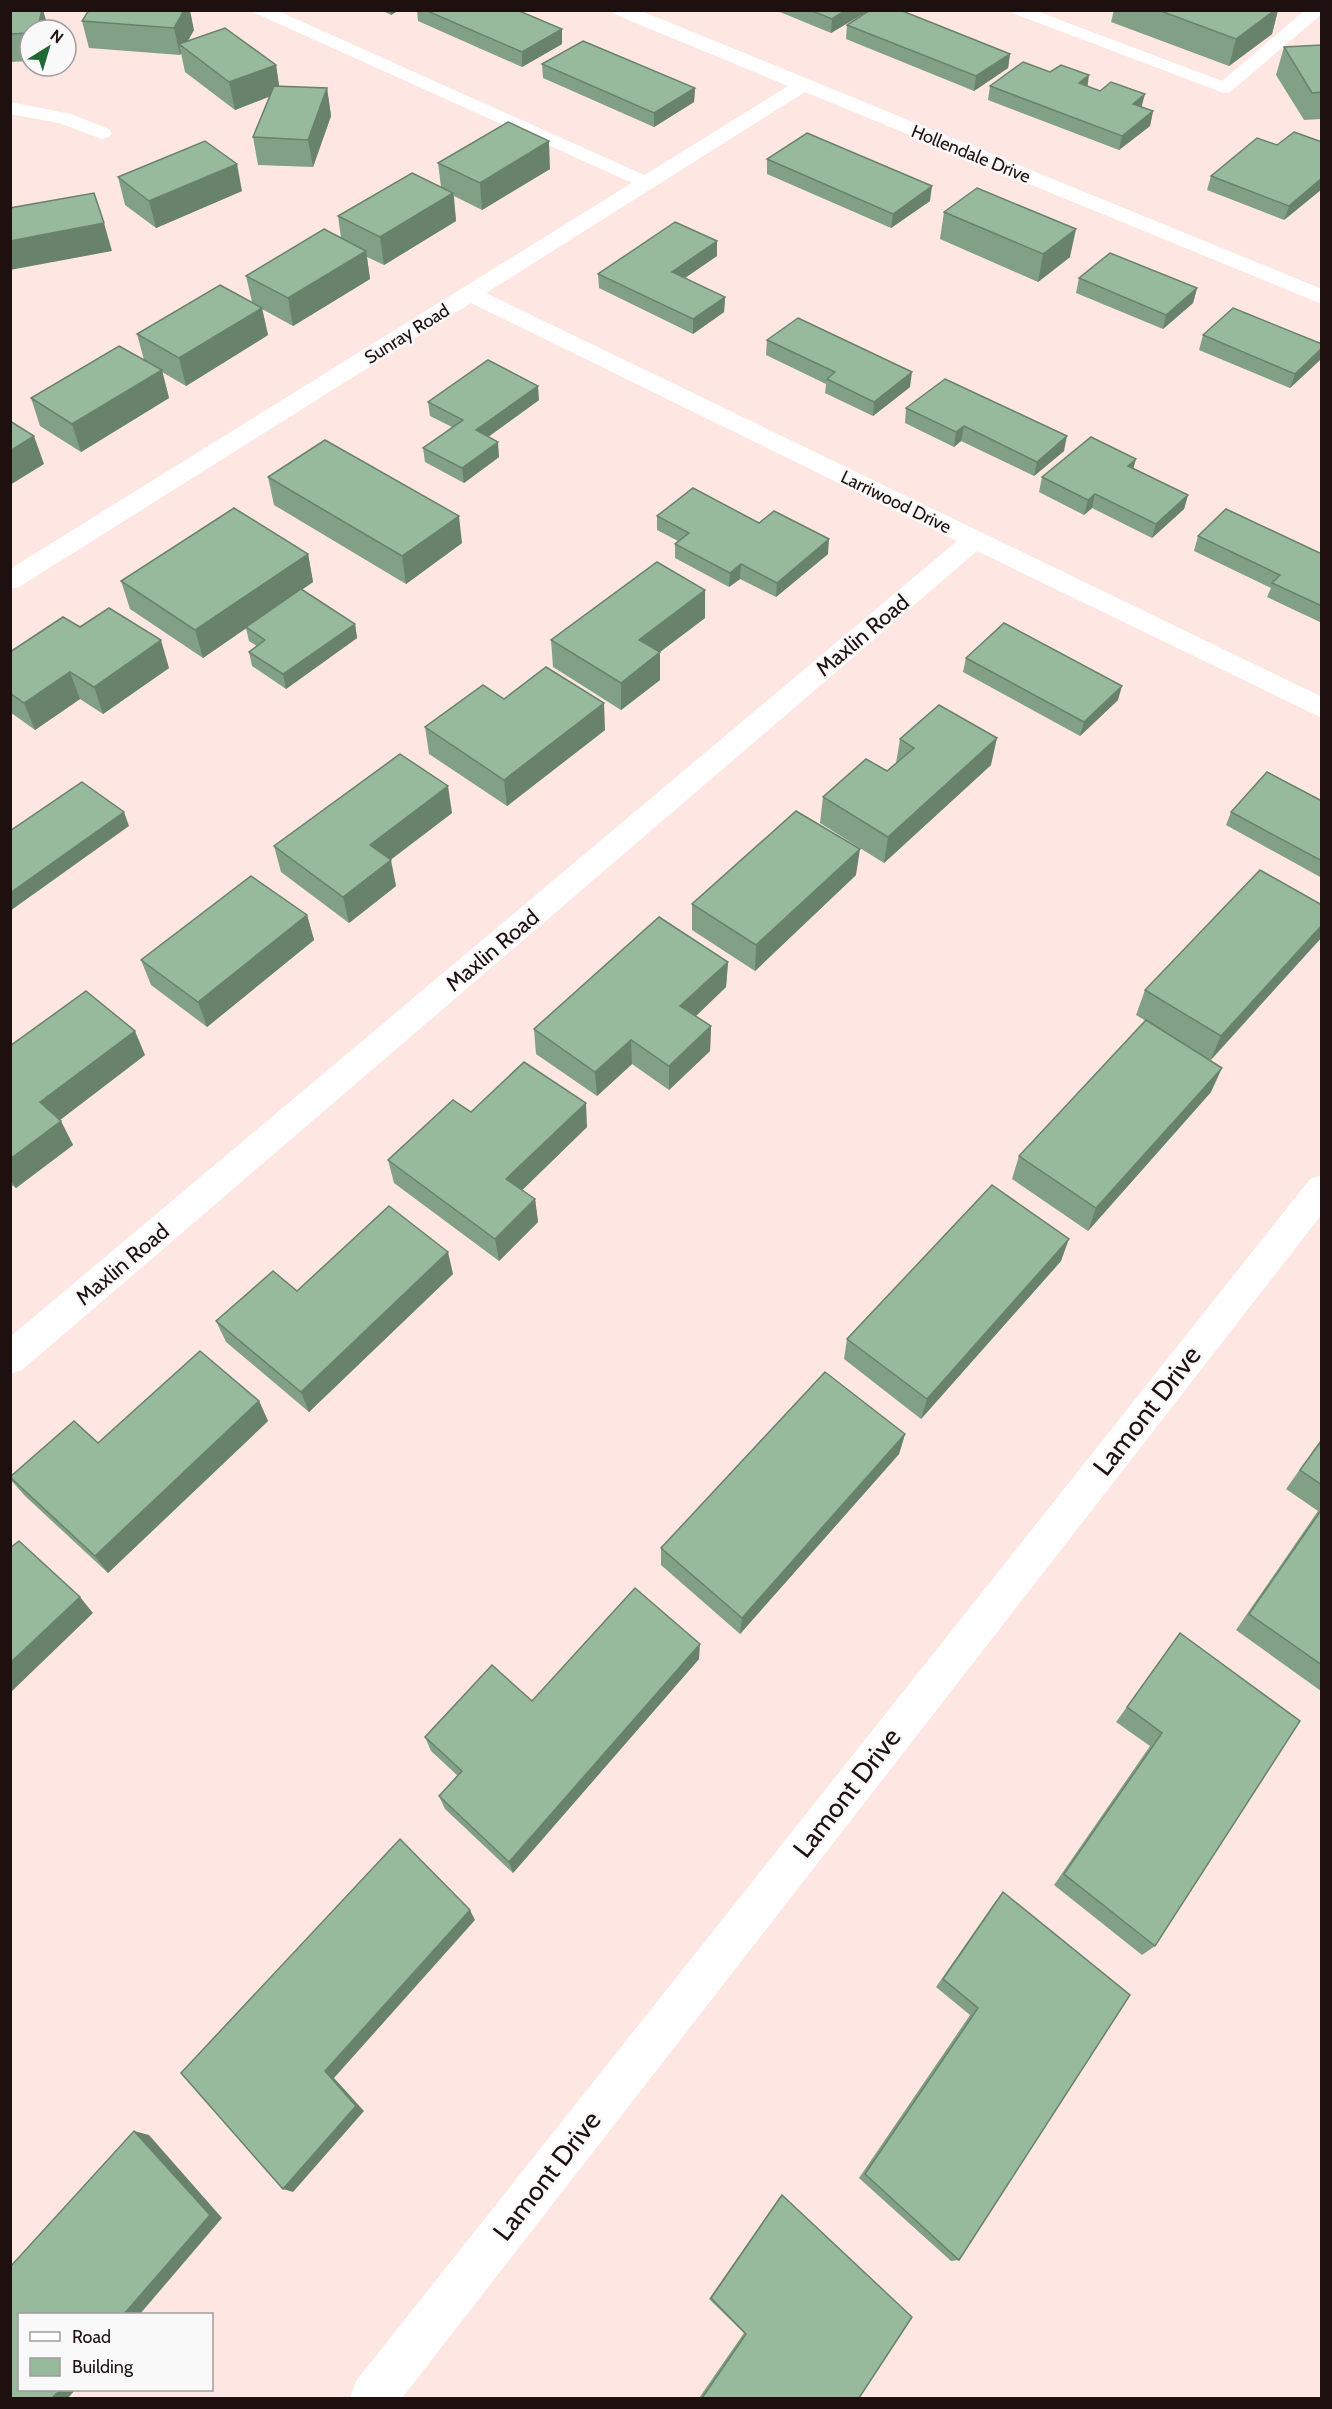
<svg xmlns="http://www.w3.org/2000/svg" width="1332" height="2409" font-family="Cabin,sans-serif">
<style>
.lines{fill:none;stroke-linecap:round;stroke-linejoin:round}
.lane{fill:#fff;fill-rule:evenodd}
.street{fill:#fff;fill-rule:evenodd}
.wall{fill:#81a085}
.shaded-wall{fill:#69826c}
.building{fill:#96ba9b;stroke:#69826c;stroke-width:1.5}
.labels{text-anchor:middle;stroke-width:5;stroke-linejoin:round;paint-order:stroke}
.far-street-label{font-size:18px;fill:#1d100e;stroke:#f9f9f9}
.street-label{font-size:22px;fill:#1d100e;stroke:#f9f9f9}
.near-street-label{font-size:27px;fill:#1d100e;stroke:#f9f9f9}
</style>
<rect width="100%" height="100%" fill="#fee6e2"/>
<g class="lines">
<!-- lane -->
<g class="lane">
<path d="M253 10H276L653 179 656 183 653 187H641L255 13Z"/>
<path d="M1010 10H1034L1222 81 1305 10H1322V14L1230 92 1224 93 1012 13Z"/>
</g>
<!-- street -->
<g class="street">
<path d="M612 10H639L1322 289V304L805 92 486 293 1322 697V718L977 551 22 1370 10 1374V1337L957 541 471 303 19 587 10 589V569L788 86 614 14Z"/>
<path d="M10 102 71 114 109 129 112 133 109 137 102 139 59 123 10 114Z"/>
<path d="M1322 1175V1214L402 2398H350L356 2381 1310 1179Z"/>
</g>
</g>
<!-- wall -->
<g class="wall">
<path d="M10 10 30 30V61L10 62Z"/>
<path d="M89 10 194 30 187 41 276 65 279 86 327 88 331 116 313 167 258 165 253 137 269 97 235 110 185 72 181 53 180 55 89 48 82 21Z"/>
<path d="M381 10H399L391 15Z"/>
<path d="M417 10H517L562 44 522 67 418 21Z"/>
<path d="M775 10H866V12L831 33Z"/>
<path d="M1114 10H1278L1272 34 1229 66 1111 22Z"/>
<path d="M847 25 1010 54 1008 68 974 91 846 39Z"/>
<path d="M1322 45V119L1304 120 1276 75 1284 47Z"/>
<path d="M542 64 695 88 694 102 654 127 543 78Z"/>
<path d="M990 86H1087L1153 111 1150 126 1119 150 988 100Z"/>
<path d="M1322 142V189L1284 220 1207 190 1211 176 1277 145Z"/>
<path d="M767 159 930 201 891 228 767 174Z"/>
<path d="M438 163 550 169 482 210 454 196 456 221 384 265 367 257 370 279 293 326 262 309 268 335 186 386 162 372 169 398 81 452 40 426 31 398 144 360 137 334 252 302 246 276 341 238 338 216 441 187Z"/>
<path d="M118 177 242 191 156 228 125 205Z"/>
<path d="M944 212 1070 257 1038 282 940 239Z"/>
<path d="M717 256 684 278 725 297 724 312 693 334 599 288 598 274Z"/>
<path d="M1079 278 1197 288 1193 303 1163 329 1076 293Z"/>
<path d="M1203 335 1320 360 1290 388 1199 350Z"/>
<path d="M767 340 910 387 873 416 825 393 826 384 766 355Z"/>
<path d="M539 400 488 437 499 457 464 483 425 462 423 448 452 427 430 416 428 402Z"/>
<path d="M906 408 1064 451 1034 476 961 441 954 447 905 423Z"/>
<path d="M1133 468 1188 495 1184 509 1152 538 1092 508 1084 515 1039 492 1042 477Z"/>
<path d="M268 477 462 543 406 584 274 505Z"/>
<path d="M657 516 759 523 828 554 776 597 740 579 729 587 675 558V544L678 541 657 530Z"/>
<path d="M1198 536 1322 554V623L1267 597 1271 588 1194 551Z"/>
<path d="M308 554 313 582 301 590 355 624 357 638 286 689 252 666 249 652 257 646 249 641 246 628 203 658 130 609 121 581Z"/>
<path d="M705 618 660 652V680L621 710 553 667 551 640Z"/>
<path d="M80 627 169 668 103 714 80 699 35 730 10 712V652Z"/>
<path d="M966 658 1118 700 1080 736 963 672Z"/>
<path d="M504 699 605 730 507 806 429 754 425 727Z"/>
<path d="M900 739 991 765 884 863 820 823 823 797 887 771 896 763Z"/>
<path d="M1322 801V878L1226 825 1231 812Z"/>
<path d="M452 813 390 860 396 886 349 923 281 872 274 846Z"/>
<path d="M856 875 755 971 692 930V904Z"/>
<path d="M1322 905V937L1210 1060 1211 1092 1088 1231 1012 1179 1019 1156 1146 1021 1136 1015 1145 990Z"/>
<path d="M307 915 314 940 207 1027 151 985 141 960Z"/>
<path d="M728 962 726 987 696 1016 711 1026 710 1051 669 1090 632 1064 597 1096 536 1054 534 1029Z"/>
<path d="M10 1046 145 1055 60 1120 73 1145 16 1188 10 1184Z"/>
<path d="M471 1112 587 1127 522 1190 535 1199 538 1222 499 1261 394 1183 388 1160Z"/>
<path d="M1061 1261 921 1419 844 1359 847 1339Z"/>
<path d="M453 1274 309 1412 226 1342 216 1321Z"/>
<path d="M259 1401 268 1421 108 1573 25 1496 10 1479 98 1443Z"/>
<path d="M905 1434 899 1454 740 1634 661 1565V1548Z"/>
<path d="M1322 1438V1690L1321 1691 1236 1630 1318 1511 1286 1489Z"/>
<path d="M1180 1633 1155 1946 1142 1955 1054 1885 1150 1746 1116 1722Z"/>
<path d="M699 1659 513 1873 445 1809 439 1796 458 1776 431 1751 425 1737 532 1701Z"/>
<path d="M1003 1892 959 2260 951 2261 859 2178 970 2015 936 1987 995 1902Z"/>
<path d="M782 2195 859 2398H699L744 2333 709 2299 779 2198Z"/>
</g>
<!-- shaded-wall -->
<g class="shaded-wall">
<path d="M42 10H43L49 30H37Z"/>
<path d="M184 10H190L194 30 184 48 179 44 181 53 180 55 174 28Z"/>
<path d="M390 10H399L391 15Z"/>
<path d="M846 10H866V12L831 33 832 19Z"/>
<path d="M1275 10H1278L1272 34 1229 66 1236 39Z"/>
<path d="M562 29V44L522 67V52Z"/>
<path d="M1010 54 1008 68 974 91 976 76Z"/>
<path d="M276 65 280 92 235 110 229 82Z"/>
<path d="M1089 75 1087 90 1079 83Z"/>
<path d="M327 88 331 116 313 167 308 140Z"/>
<path d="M695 88 694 102 654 127V113Z"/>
<path d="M1145 94 1141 109 1133 104Z"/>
<path d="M1153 111 1150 126 1119 150 1122 136Z"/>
<path d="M549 141 550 169 482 210 480 183Z"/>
<path d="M237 164 242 191 156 228 149 201Z"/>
<path d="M1322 178V189L1284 220 1289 206Z"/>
<path d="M932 186 930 201 891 228 893 214Z"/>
<path d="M453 193 456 221 384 265 380 237Z"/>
<path d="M104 223 112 251 10 270V241Z"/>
<path d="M1076 229 1070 257 1038 282 1043 254Z"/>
<path d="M717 241V256L672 287V272Z"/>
<path d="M366 251 370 279 293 326 288 298Z"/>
<path d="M1197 288 1193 303 1163 329 1166 315Z"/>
<path d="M725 297 724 312 693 334V319Z"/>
<path d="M262 308 268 335 186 386 179 358Z"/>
<path d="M1322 348V354L1320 360 1290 388 1295 374Z"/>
<path d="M162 370 169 398 81 452 72 424Z"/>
<path d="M912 372 910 387 873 416 874 402Z"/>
<path d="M538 386 539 400 477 445 476 430Z"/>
<path d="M964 426 961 441 954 447 956 432Z"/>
<path d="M34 436 44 464 10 485V451Z"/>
<path d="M1067 436 1064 451 1034 476 1037 462Z"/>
<path d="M498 442 499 457 464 483 462 468Z"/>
<path d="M1136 459 1132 474 1128 466Z"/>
<path d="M1095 494 1092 508 1084 515 1088 500Z"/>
<path d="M1188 495 1184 509 1152 538 1156 524Z"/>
<path d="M459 516 462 543 406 584 402 556Z"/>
<path d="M829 539 828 554 776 597 777 583Z"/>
<path d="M308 554 313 582 203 658 195 630Z"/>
<path d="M741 564 740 579 729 587 730 573Z"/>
<path d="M705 590V618L640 667 639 640Z"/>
<path d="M355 624 357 638 286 689 283 674Z"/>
<path d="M161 640 169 668 103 714 94 687Z"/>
<path d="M660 652V680L621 710V683Z"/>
<path d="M70 672 80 699 35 730 24 703Z"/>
<path d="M1122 686 1118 700 1080 736 1084 722Z"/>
<path d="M604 703 605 730 507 806 504 780Z"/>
<path d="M997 738 991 765 884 863 888 837Z"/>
<path d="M448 786 452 813 376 871 370 845Z"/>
<path d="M124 812 129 826 10 911V893Z"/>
<path d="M860 849 856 875 755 971 756 945Z"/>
<path d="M391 860 396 886 349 923 343 897Z"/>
<path d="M307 915 314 940 207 1027 198 1002Z"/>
<path d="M1322 925V937L1210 1061 1221 1036Z"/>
<path d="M728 962 726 987 680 1031V1006Z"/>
<path d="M711 1026 710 1051 669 1090V1066Z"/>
<path d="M135 1031 145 1055 52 1126 40 1102Z"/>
<path d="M631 1040 632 1064 597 1096 595 1072Z"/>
<path d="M1222 1068 1211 1092 1088 1231 1096 1208Z"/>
<path d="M586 1103 587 1127 510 1202 506 1179Z"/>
<path d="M61 1121 73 1145 16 1188 10 1179V1159Z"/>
<path d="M535 1199 538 1222 499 1261 495 1239Z"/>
<path d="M1069 1239 1061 1261 921 1419 927 1399Z"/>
<path d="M448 1252 453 1274 309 1412 301 1392Z"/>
<path d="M259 1401 268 1421 108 1573 95 1556Z"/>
<path d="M905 1434 899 1454 740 1634 742 1618Z"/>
<path d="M80 1597 93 1613 10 1693V1663Z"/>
<path d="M700 1644 699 1659 513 1873 509 1862Z"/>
<path d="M470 1910 475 1920 334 2078 364 2111 293 2192 283 2189 325 2071Z"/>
<path d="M134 2131 149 2135 222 2218 140 2314H124Z"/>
<path d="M60 2390H75L68 2398H69H52Z"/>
</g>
<!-- building -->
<g class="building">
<path d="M10 10H42L37 30H30V33L10 34Z"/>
<path d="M89 10H184L174 28 82 21Z"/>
<path d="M425 10H517L562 29 522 52Z"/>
<path d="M810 10H846L832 19Z"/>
<path d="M870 10H900L1010 54 976 76 847 25Z"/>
<path d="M1158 10H1275L1236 39Z"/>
<path d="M225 28 276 65 229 82 179 44Z"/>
<path d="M583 41 695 88 654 113 542 64Z"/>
<path d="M1322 45V92L1312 93 1284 47Z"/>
<path d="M1023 62 1050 72 1061 65 1089 75 1079 83 1100 91 1111 82 1145 94 1133 104 1153 111 1122 136 990 86Z"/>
<path d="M274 86 327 88 308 140 253 137Z"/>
<path d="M508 122 549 141 480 183 438 163Z"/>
<path d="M1294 132 1322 142V178L1289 206 1211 176 1257 138 1277 145Z"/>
<path d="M807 133 932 186 893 214 767 159Z"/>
<path d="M205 141 237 164 149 201 118 177Z"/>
<path d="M412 173 453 193 380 237 338 216Z"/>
<path d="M977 188 1076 229 1043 254 944 212Z"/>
<path d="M94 193 104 223 10 241V208Z"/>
<path d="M675 222 717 241 672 272 725 297 693 319 598 274Z"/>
<path d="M324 229 366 251 288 298 246 276Z"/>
<path d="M1110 253 1197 288 1166 315 1079 278Z"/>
<path d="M220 285 262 308 179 358 137 334Z"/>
<path d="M1233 308 1322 344V348L1295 374 1203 335Z"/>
<path d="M798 318 912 372 874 402 827 379 835 372 767 340Z"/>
<path d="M119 346 162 370 72 424 31 398Z"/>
<path d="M488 360 538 386 476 430 498 442 462 468 423 448 463 420 428 402Z"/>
<path d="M945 379 1067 436 1037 462 964 426 956 432 906 408Z"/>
<path d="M10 421 34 436 10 451Z"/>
<path d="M1091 437 1136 459 1128 466 1188 495 1156 524 1095 494 1088 500 1042 477Z"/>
<path d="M325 440 459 516 402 556 268 477Z"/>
<path d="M693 488 759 523 774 511 829 539 777 583 741 564 730 573 675 544 689 533 657 516Z"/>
<path d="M234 508 308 554 195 630 121 581Z"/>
<path d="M1226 509 1322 554V606L1272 583 1280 575 1198 536Z"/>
<path d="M657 562 705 590 639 640 660 652 621 683 551 640Z"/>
<path d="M301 589 355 624 283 674 249 652 265 640 246 627Z"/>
<path d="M109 608 161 640 94 687 70 672 24 703 10 693V652L63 617 80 627Z"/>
<path d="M1004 623 1122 686 1084 722 966 658Z"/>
<path d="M546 667 604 703 504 780 425 727 483 685 504 699Z"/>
<path d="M939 705 997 738 888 837 823 797 866 759 887 771 914 748 900 739Z"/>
<path d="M400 754 448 786 370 845 391 860 343 897 274 846Z"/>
<path d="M1267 772 1322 801V861L1231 812Z"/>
<path d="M82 782 124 812 10 893V831Z"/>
<path d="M796 811 860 849 756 945 692 904Z"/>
<path d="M1260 870 1322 905V925L1221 1036 1145 990Z"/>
<path d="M251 876 307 915 198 1002 141 960Z"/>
<path d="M659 917 728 962 680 1006 711 1026 669 1066 631 1040 595 1072 534 1029Z"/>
<path d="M86 991 135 1031 40 1102 61 1121 10 1159V1046Z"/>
<path d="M1146 1020 1222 1068 1096 1208 1019 1156Z"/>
<path d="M524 1062 586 1103 506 1179 535 1199 495 1239 388 1160 453 1100 471 1112Z"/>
<path d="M992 1185 1069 1239 927 1399 847 1339Z"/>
<path d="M389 1206 448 1252 301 1392 216 1321 273 1271 297 1291Z"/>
<path d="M200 1351 259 1401 95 1556 10 1477 74 1421 98 1443Z"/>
<path d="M825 1372 905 1434 742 1618 661 1548Z"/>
<path d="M1322 1440V1485L1300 1470Z"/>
<path d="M1322 1509V1665L1249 1614Z"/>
<path d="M19 1541 80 1597 10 1663V1548Z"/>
<path d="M635 1588 700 1644 509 1862 439 1796 462 1771 425 1737 492 1665 532 1701Z"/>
<path d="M1180 1633 1300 1721 1155 1946 1064 1874 1162 1733 1127 1707Z"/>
<path d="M400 1839 470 1910 325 2071 356 2106 283 2189 181 2073Z"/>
<path d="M1003 1892 1130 1995 959 2260 865 2174 978 2008 943 1979Z"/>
<path d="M134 2131 210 2215 124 2314H20V2390H60L52 2398H10V2267Z"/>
<path d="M782 2195 912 2317 859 2398H702L746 2334 711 2298Z"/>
</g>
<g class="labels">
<!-- far-street labels -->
<g class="far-street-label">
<text transform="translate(971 154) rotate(22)" y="6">Hollendale Drive</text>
<text transform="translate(407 334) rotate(-32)" y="6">Sunray Road</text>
<text transform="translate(896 502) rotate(26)" y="6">Larriwood Drive</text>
</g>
<!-- street labels -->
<g class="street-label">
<text transform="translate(862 635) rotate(-40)" y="8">Maxlin Road</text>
<text transform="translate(492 950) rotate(-40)" y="8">Maxlin Road</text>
<text transform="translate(122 1264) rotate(-40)" y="8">Maxlin Road</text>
</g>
<!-- near-street labels -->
<g class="near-street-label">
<text transform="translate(1147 1411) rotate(-52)" y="9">Lamont Drive</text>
<text transform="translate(847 1793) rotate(-52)" y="9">Lamont Drive</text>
<text transform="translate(547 2176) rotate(-52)" y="9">Lamont Drive</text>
</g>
</g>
<!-- border -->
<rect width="1332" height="2409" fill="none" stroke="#1d100e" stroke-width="24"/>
<!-- legend -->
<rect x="18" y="2313" width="195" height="78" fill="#f9f9f9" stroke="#a19c9b" stroke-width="1.5"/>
<rect x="30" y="2332" width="30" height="9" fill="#ffffff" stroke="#a19c9b" stroke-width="1.5"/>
<text x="72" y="2343" font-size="18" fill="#1d100e">Road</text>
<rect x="30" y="2358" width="30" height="18" fill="#96ba9b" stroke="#a19c9b" stroke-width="1.5"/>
<text x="72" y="2373" font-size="18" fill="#1d100e">Building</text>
<!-- north arrow -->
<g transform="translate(48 48) rotate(37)"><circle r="28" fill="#f9f9f9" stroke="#a19c9b" stroke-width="1.5"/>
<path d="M0-4.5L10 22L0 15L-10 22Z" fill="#216732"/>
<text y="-9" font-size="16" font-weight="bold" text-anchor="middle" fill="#1d100e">N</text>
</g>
</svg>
